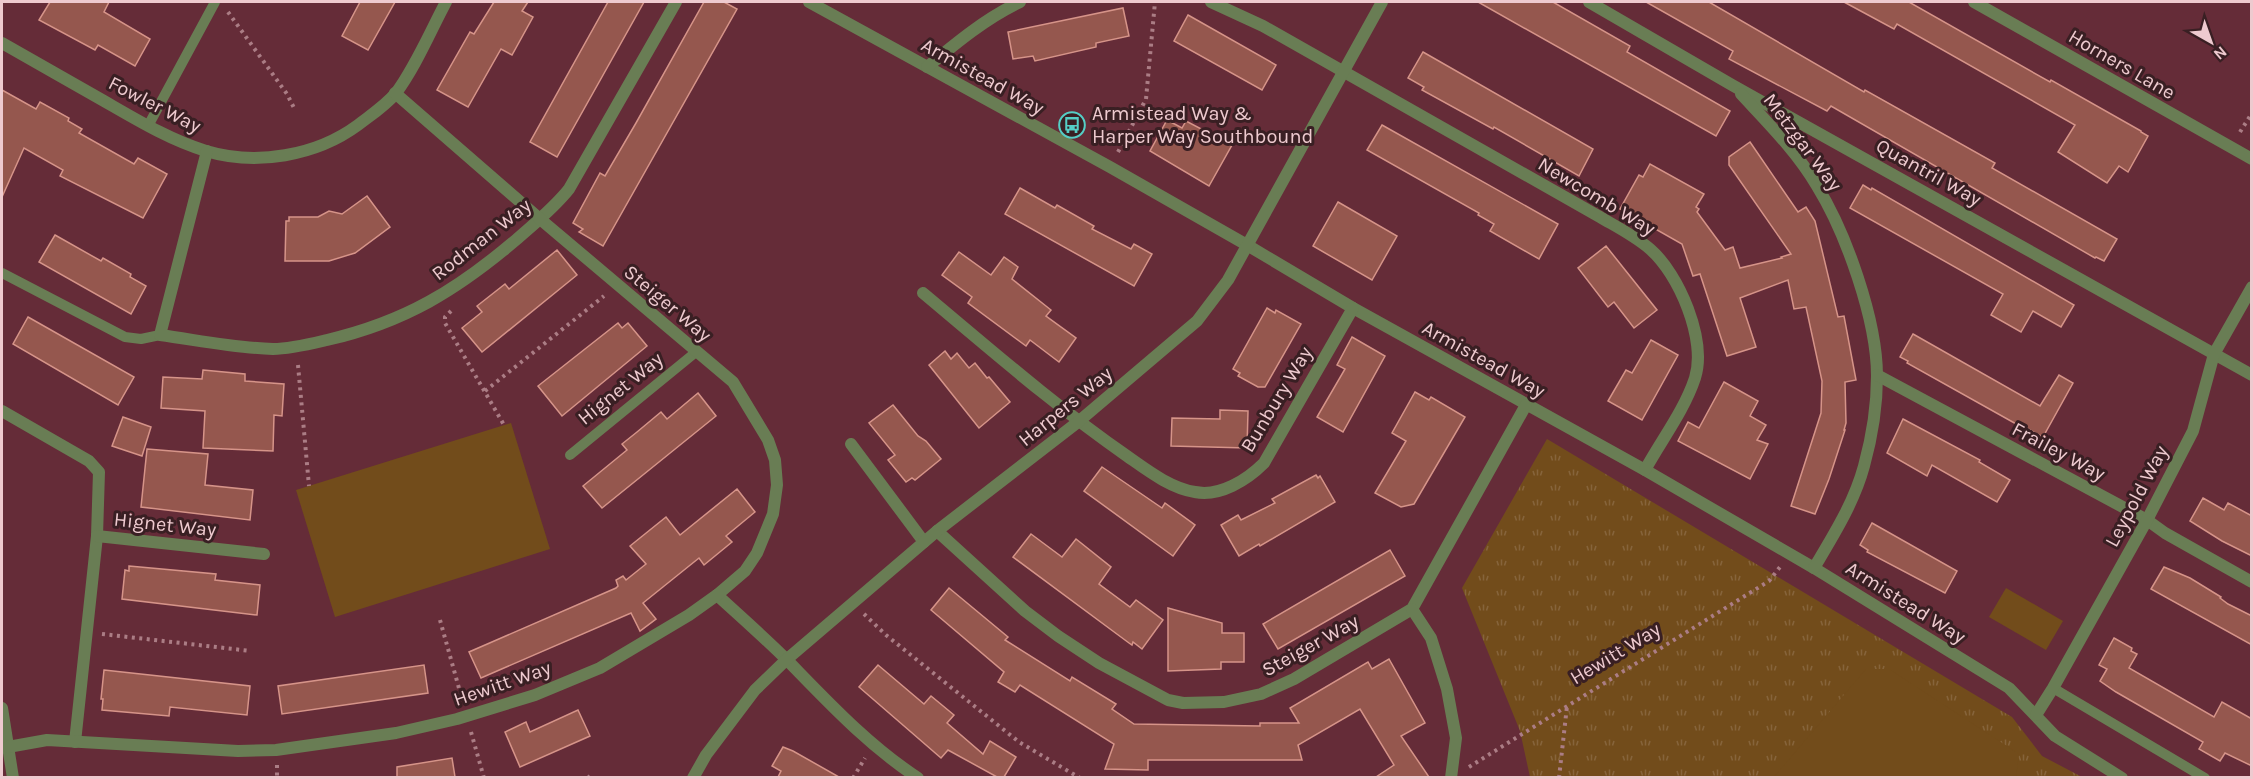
<svg xmlns="http://www.w3.org/2000/svg" width="2253" height="779" font-family="Karla,sans-serif">
<style>
.park{fill:url(#park-tufts)}
.pitch{fill:#724c1b}
.building{fill:#95574e;stroke:#d69489;stroke-width:1.5}
.lines{fill:none;stroke-linecap:round;stroke-linejoin:round}
.path{stroke:#ab7d85;stroke-width:4;stroke-dasharray:3 4.5;stroke-linecap:butt}
.lane{stroke:#697d54;stroke-width:10}
.street{stroke:#697d54;stroke-width:12}
.labels{text-anchor:middle;stroke-width:6;stroke-linejoin:round;paint-order:stroke}
.street-label{font-size:20px;fill:#eecacf;stroke:#391f23}
.poi-label{font-size:20px;fill:#eecacf;stroke:#391f23;text-anchor:start}
</style>
<defs>
<pattern id="park-tufts" width="24" height="20" patternUnits="userSpaceOnUse" patternTransform="scale(1.5)"><rect width="24" height="20" fill="#724c1b"/><path d="M3 7l-1-3M5 7V3M7 7l1-3M15 17l-1-3M17 17v-4M19 17l1-3" fill="none" stroke="#86643b"/></pattern>
</defs>
<rect width="100%" height="100%" fill="#652c38"/>
<!-- park -->
<path class="park" d="M1547 439 2012 717 2042 756 2082 777H1530L1520 731 1462 588Z"/>
<!-- pitch -->
<g class="pitch">
<path d="M511 423 550 549 335 617 296 490Z"/>
<path d="M2006 588 2063 621 2046 650 1989 617Z"/>
<path d="M1866 669H1889L2019 754 2016 777H1774Z"/>
</g>
<!-- building -->
<g class="building">
<path d="M50 2H109L104 12 150 39 135 66 98 45 95 50 39 20Z"/>
<path d="M360 2H395L368 50 342 36Z"/>
<path d="M494 2H528L522 11 533 17 512 55 501 49 468 107 437 90 470 32 474 34Z"/>
<path d="M608 2H644L557 157 530 142Z"/>
<path d="M704 2H724L737 9 603 246 579 232 583 229 573 223 600 173 605 176 636 123Z"/>
<path d="M1478 2H1553L1630 46 1627 52 1730 111 1716 136Z"/>
<path d="M1646 2H1709L1864 92 1865 90 1995 163 1992 168 2117 239 2104 261 2096 257 2095 258 1831 106 1827 111 1729 59 1733 51Z"/>
<path d="M1844 2H1909L2050 82 2051 80 2141 131V132L2148 136 2128 172 2119 166 2107 183 2058 152 2075 125 1897 24 1894 29Z"/>
<path d="M1123 8 1129 36 1096 43V47L1035 61 1033 56 1013 59 1008 32Z"/>
<path d="M1188 15 1276 65 1262 90 1174 41Z"/>
<path d="M1423 52 1593 149 1579 176 1494 127 1493 129 1422 90 1424 87 1408 78Z"/>
<path d="M2 90 36 109 40 102 69 118 68 121 82 129 79 133 134 164 138 158 167 174 143 218 60 176 63 170 24 148 2 197Z"/>
<path d="M1167 120 1182 128 1186 121 1232 145 1209 186 1150 151Z"/>
<path d="M1382 125 1558 224 1539 259 1490 231 1494 224 1478 215 1479 213 1367 150Z"/>
<path d="M1750 142 1798 212 1806 207 1815 221 1838 317 1844 316 1856 380 1845 382 1846 423 1844 430H1845L1829 479 1815 514 1791 506 1821 413 1822 381 1806 307 1794 309 1788 280 1740 298 1756 347 1727 356 1700 274 1693 276 1682 244 1620 209 1639 175 1643 177 1650 164 1704 194 1696 207 1699 209 1697 212 1725 250 1733 247 1740 268 1782 258 1781 257 1791 254 1729 165V157Z"/>
<path d="M1863 185 1871 190 1872 188 2074 305 2061 327 2033 311 2021 332 1991 315 2003 294 1850 208Z"/>
<path d="M1020 188 1055 208 1057 205 1094 226 1092 229 1131 249 1134 244 1152 254 1134 286 1005 214Z"/>
<path d="M367 196 390 227 355 253 329 261H285L286 221H289V217H318L329 211 342 214Z"/>
<path d="M1338 202 1397 236 1372 280 1313 246Z"/>
<path d="M55 235 101 261 103 258 131 274 130 277 146 286 131 314 39 262Z"/>
<path d="M1606 246 1657 310 1634 328 1614 302 1608 307 1578 268Z"/>
<path d="M557 250 577 275 482 352 462 328 482 312 477 306 505 284 509 289Z"/>
<path d="M959 252 991 275 1004 257 1018 267 1012 279 1051 310 1046 316 1076 338 1059 362 1030 340 1026 346 968 303 972 297 942 275Z"/>
<path d="M1267 308 1275 313 1276 310 1301 324 1265 387H1258L1238 376 1240 373 1233 369Z"/>
<path d="M28 317 134 377 118 405 13 344Z"/>
<path d="M618 323 622 328 628 323 647 346 562 416 538 386Z"/>
<path d="M1913 334 2040 406 2059 375 2073 383 2043 437 2019 424 2018 425 1907 363 1908 361 1900 357Z"/>
<path d="M1352 337 1385 356 1343 432 1317 417 1345 369 1337 365Z"/>
<path d="M1651 340 1678 355 1642 420 1608 401 1626 370 1632 373Z"/>
<path d="M945 351 951 359 957 353 969 368 975 363 987 378 989 377 1010 402 979 428 929 365Z"/>
<path d="M203 370 245 374V381L284 384 282 416 274 415 273 451 203 448 205 411 161 408 163 377 202 379Z"/>
<path d="M1724 382 1758 401 1750 416 1766 425 1757 440 1768 444 1750 479 1678 441 1688 422 1699 428Z"/>
<path d="M1415 392 1429 400 1431 397 1465 417 1414 504 1401 507 1375 493 1406 441 1392 433Z"/>
<path d="M698 393 716 416 602 508 583 486 627 450 622 444 637 432 661 412 667 419Z"/>
<path d="M893 405 918 436 926 441 941 459 915 480 912 478 906 482 888 460 895 455 869 423Z"/>
<path d="M1220 410 1248 411 1247 448 1171 446 1172 418 1220 419Z"/>
<path d="M123 417 151 427 142 456 112 446Z"/>
<path d="M1903 419 1980 460 1979 462 2010 480 1997 502 1932 465 1927 476 1887 453Z"/>
<path d="M147 449 208 454 205 485 253 490 250 520 141 507Z"/>
<path d="M1102 467 1162 508 1165 503 1195 525 1173 556 1084 491Z"/>
<path d="M1316 475 1318 478 1320 476 1335 502 1260 546 1259 544 1239 556 1221 525 1238 515 1241 520 1275 503 1272 499Z"/>
<path d="M737 489 755 512 726 536 732 542 704 565 699 558 643 603 656 619 640 631 631 613 481 678 469 652 616 588 618 586 616 580 623 576 626 580 646 564 630 546 666 517 680 535Z"/>
<path d="M2203 498 2224 510 2228 503 2252 516V556L2222 541 2190 521Z"/>
<path d="M1872 523 1957 571 1945 593 1867 552 1868 550 1860 545Z"/>
<path d="M1031 534 1062 557 1076 539 1111 567 1099 584 1130 607 1136 600 1163 620 1142 649 1133 642 1132 645 1129 643 1013 557Z"/>
<path d="M1390 550 1405 576 1278 649 1263 624Z"/>
<path d="M129 566 216 574 215 580 260 585 257 615 122 599 125 570 129 571Z"/>
<path d="M2164 567 2190 578 2221 597 2220 598 2228 604 2252 616V645L2151 589Z"/>
<path d="M949 588 1008 637 1005 640 1070 681 1072 677 1116 704 1112 709 1134 724 1260 726V723H1299L1290 708 1368 662 1372 669 1389 659 1425 723 1401 736 1429 777H1376L1394 765 1360 709 1298 745 1302 760H1148V770L1105 769 1114 744 1020 685 1015 692 998 682 1004 672 931 610Z"/>
<path d="M1168 608 1222 623V633H1244V662H1221V669L1168 671Z"/>
<path d="M2114 638 2132 648 2131 651 2137 654 2129 668 2214 717 2222 702 2252 719V766L2225 753 2220 761 2199 749 2203 742 2116 692 2100 681 2107 669 2099 665Z"/>
<path d="M424 665 428 693 282 714 278 686Z"/>
<path d="M878 665 924 704 931 696 954 715 947 723 983 754 990 741 1016 757 1004 777H997L948 750 941 758 859 687Z"/>
<path d="M104 670 250 686 247 715 170 707 169 716 102 710 103 699H101Z"/>
<path d="M578 710 590 736 520 767 505 732 526 722 530 732Z"/>
<path d="M783 747 793 751 839 777H778L781 771 772 766Z"/>
<path d="M452 758 455 777H397V767Z"/>
</g>
<g class="lines">
<!-- path -->
<g class="path">
<path d="M228 12 287 94 294 108"/>
<path d="M2240 132 2252 113"/>
<path d="M1118 152 1146 99 1155 2"/>
<path d="M451 311 445 317V323L504 425"/>
<path d="M298 365 309 486"/>
<path d="M485 391 604 296"/>
<path d="M864 614 886 635 1019 742 1080 778"/>
<path d="M440 620 462 699"/>
<path d="M102 634 251 651"/>
<path d="M471 732 484 778"/>
<path d="M277 765V778"/>
<path d="M1469 767 1769 581 1780 567"/>
<path d="M588 778 590 776"/>
<path d="M853 778 865 758"/>
<path d="M1559 778 1567 706"/>
</g>
<!-- lane -->
<g class="lane">
<path d="M148 126 215 2"/>
<path d="M2 273 125 337 141 339 160 335"/>
<path d="M570 455 696 352"/>
<path d="M2053 688 2205 778"/>
</g>
<!-- street -->
<g class="street">
<path d="M809 2 1110 167 1247 245 1353 308 1645 470 1814 568 2009 688 2055 736 2122 778"/>
<path d="M1211 2 1263 26 1600 217C1617 227 1635 236 1650 249 1679 274 1707 340 1695 378 1684 411 1662 439 1645 470"/>
<path d="M1589 2 1732 85 2252 375"/>
<path d="M1974 2 2252 159"/>
<path d="M2 43C36 62 70 82 104 101 137 120 170 140 206 151 256 166 316 156 358 125 371 115 385 106 396 93 416 66 430 32 446 2"/>
<path d="M927 67C956 43 986 18 1020 2"/>
<path d="M1741 94C1768 123 1797 152 1817 186 1846 233 1877 320 1877 376 1877 405 1872 437 1864 466 1854 503 1833 536 1814 568"/>
<path d="M207 151 160 335C197 340 236 348 273 349 290 349 310 344 327 340 405 322 457 290 517 239 535 223 554 208 569 189L676 2"/>
<path d="M923 293C990 349 1055 406 1127 456 1147 470 1170 488 1195 492 1220 497 1247 480 1264 463L1353 308"/>
<path d="M1877 375 2147 520 2165 533 2252 582"/>
<path d="M2 411 89 461 99 472 97 536 75 742"/>
<path d="M851 444 924 542"/>
<path d="M937 531 1025 611 1058 636 1099 663 1168 700 1183 703 1224 702 1261 694 1294 679 1412 609 1526 405"/>
<path d="M97 536 264 554"/>
<path d="M717 595C741 617 765 638 788 661 829 703 868 745 918 778"/>
<path d="M1412 609 1431 638 1447 689 1456 738 1451 778"/>
<path d="M2 708 13 778"/>
<path d="M2036 715 2053 688 2147 520 2193 431 2214 354 2252 287"/>
<path d="M8 747 47 740 238 751 276 750 396 733 457 719 535 695 600 668 689 615 717 595 745 571 757 553 773 514 777 485 775 460 768 440 733 382 540 219 395 93"/>
<path d="M693 778 706 755 755 690 786 660 937 531 1078 422 1197 321 1228 280 1382 2"/>
</g>
</g>
<!-- icons -->
<defs>
<g id="bus-ring" transform="scale(1.35)"><circle r="9.5" fill="#391f23" stroke="#55cec6" stroke-width="1.5"/><path d="M-5-6H5V4H4V6H2V4H-2V6H-4V4H-5ZM-3.5-4V0h7V-4ZM-3.5 1.2v1.5H-2V1.2ZM2 1.2v1.5H3.5V1.2Z" fill="#55cec6"/></g>
</defs>
<g fill-rule="evenodd">
<use href="#bus-ring" x="1072" y="125"/>
</g>
<g class="labels">
<!-- street labels -->
<g class="street-label">
<text transform="translate(2122 64) rotate(30)" y="7">Horners Lane</text>
<text transform="translate(983 76) rotate(29)" y="7">Armistead Way</text>
<text transform="translate(155 104) rotate(27)" y="7">Fowler Way</text>
<text transform="translate(1803 142) rotate(53)" y="7">Metzgar Way</text>
<text transform="translate(1929 172) rotate(29)" y="7">Quantril Way</text>
<text transform="translate(1597 196) rotate(31)" y="7">Newcomb Way</text>
<text transform="translate(481 239) rotate(-38)" y="7">Rodman Way</text>
<text transform="translate(668 303) rotate(40)" y="7">Steiger Way</text>
<text transform="translate(1484 359) rotate(29)" y="7">Armistead Way</text>
<text transform="translate(620 388) rotate(-39)" y="7">Hignet Way</text>
<text transform="translate(1276 399) rotate(-59)" y="7">Bunbury Way</text>
<text transform="translate(1065 406) rotate(-39)" y="7">Harpers Way</text>
<text transform="translate(2059 451) rotate(28)" y="7">Frailey Way</text>
<text transform="translate(2136 496) rotate(-62)" y="7">Leypold Way</text>
<text transform="translate(165 524) rotate(6)" y="7">Hignet Way</text>
<text transform="translate(1906 602) rotate(32)" y="7">Armistead Way</text>
<text transform="translate(1310 645) rotate(-29)" y="7">Steiger Way</text>
<text transform="translate(1615 653) rotate(-31)" y="7">Hewitt Way</text>
<text transform="translate(502 683) rotate(-19)" y="7">Hewitt Way</text>
</g>
<!-- poi labels -->
<g class="poi-label">
<text x="1092" y="120">Armistead Way &amp;<tspan x="1092" dy="23">Harper Way Southbound</tspan></text>
</g>
</g>
<!-- border -->
<rect width="2253" height="779" fill="none" stroke="#eecacf" stroke-width="6"/>
<!-- north arrow -->
<g transform="translate(2211 42) rotate(140)" stroke="#391f23" stroke-width="4.5" paint-order="stroke">
<path d="M0-4.5L10 22L0 15L-10 22Z" fill="#eecacf"/>
<text y="-9" font-size="16" font-weight="bold" text-anchor="middle" fill="#eecacf">N</text>
</g>
</svg>
